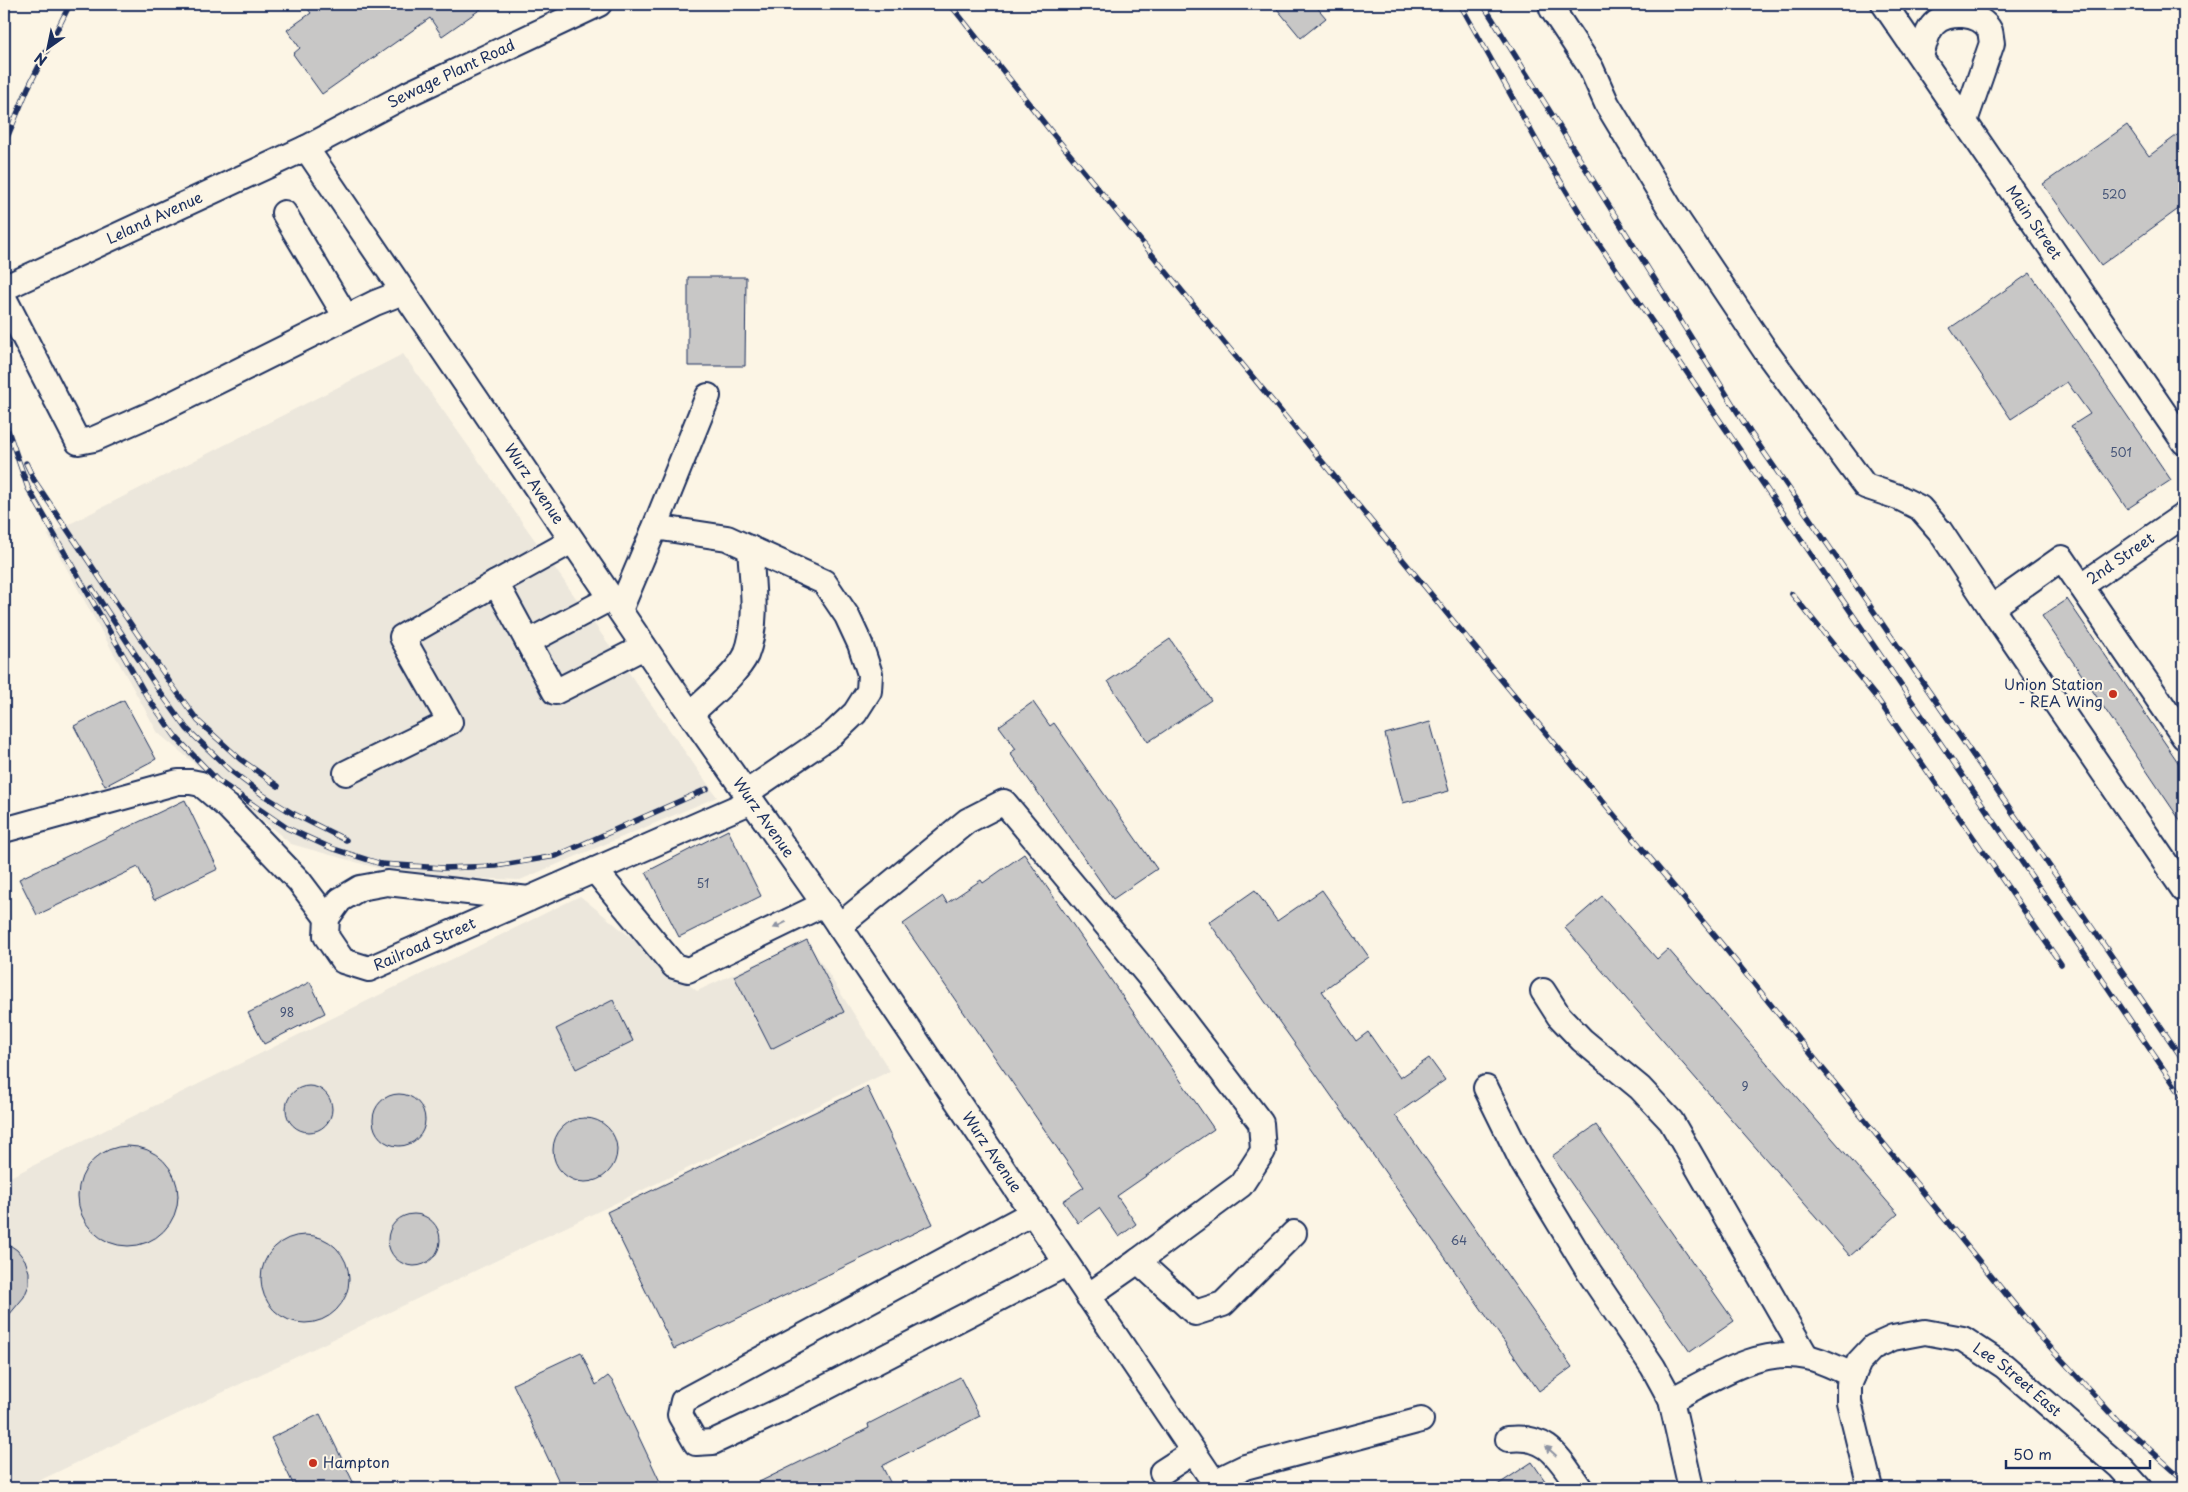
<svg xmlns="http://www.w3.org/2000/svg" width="2188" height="1492" font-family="'Playpen Sans',sans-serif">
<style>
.built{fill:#ece7dc}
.building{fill:#c8c7c6;stroke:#1b2f5e}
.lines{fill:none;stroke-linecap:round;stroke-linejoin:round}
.minor-casing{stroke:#1b2f5e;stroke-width:28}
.minor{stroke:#fcf5e5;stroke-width:24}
.rail-casing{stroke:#1b2f5e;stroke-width:5.5}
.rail{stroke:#fcf5e5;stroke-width:4;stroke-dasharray:11;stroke-linecap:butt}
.oneway{fill:#8c92a2}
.poi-dot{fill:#c8321e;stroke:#fcf5e5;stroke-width:2}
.labels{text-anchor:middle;stroke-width:4;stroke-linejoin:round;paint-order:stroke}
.number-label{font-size:12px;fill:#465578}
.street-label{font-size:15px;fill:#1b2f5e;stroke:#fcf5e5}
.poi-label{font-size:15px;fill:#1b2f5e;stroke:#fcf5e5;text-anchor:end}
</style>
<rect width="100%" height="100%" fill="#fcf5e5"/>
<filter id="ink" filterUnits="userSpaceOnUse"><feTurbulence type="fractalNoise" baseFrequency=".02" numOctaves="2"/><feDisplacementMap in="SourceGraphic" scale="10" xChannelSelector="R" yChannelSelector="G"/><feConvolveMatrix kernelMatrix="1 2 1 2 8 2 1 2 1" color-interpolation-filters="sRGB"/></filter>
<g filter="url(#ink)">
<!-- built -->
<g class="built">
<path d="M403 354 717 797 520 880 406 876 291 844 158 733 48 535Z"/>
<path d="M580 896 697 991 807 940 890 1071 24 1488H4V1180Z"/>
</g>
<!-- building -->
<g class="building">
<path d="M304 4H488L442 36 430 18 322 94 293 54 300 48 287 30 311 13Z"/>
<path d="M1273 4H1314L1326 18 1301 38Z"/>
<path d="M2127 125 2149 156 2184 130V205L2101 265 2043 184Z"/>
<path d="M2030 273 2171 480 2127 509 2071 426 2090 414 2067 382 2011 419 1950 328Z"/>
<path d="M688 277H746L745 366H688Z"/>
<path d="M2067 599 2184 771V826L2042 616Z"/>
<path d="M1170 639 1211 700 1148 742 1108 681Z"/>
<path d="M124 700 156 759 105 786 74 726Z"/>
<path d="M1033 702 1050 726 1054 723 1157 869 1113 899 1010 753 1016 749 999 726Z"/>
<path d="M1430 722 1449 791 1403 803 1385 734Z"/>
<path d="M185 800 218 869 154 900 138 867 37 915 19 879Z"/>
<path d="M728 830 761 896 679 937 646 872Z"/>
<path d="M1024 854 1214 1129 1117 1196 1136 1224 1119 1237 1099 1208 1078 1223 1063 1201 1084 1187 903 924 943 896 947 903 981 880 983 883Z"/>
<path d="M1255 890 1277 921 1322 890 1369 957 1322 991 1356 1041 1368 1032 1400 1078 1429 1058 1445 1080 1395 1115 1572 1367 1539 1391 1209 922Z"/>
<path d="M1602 896 1657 959 1668 949 1898 1214 1850 1256 1565 928Z"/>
<path d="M807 940 844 1012 771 1049 734 976Z"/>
<path d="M310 982 325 1013 264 1044 248 1013Z"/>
<path d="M613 1000 633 1041 576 1069 556 1029Z"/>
<circle cx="309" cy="1109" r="23"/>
<path d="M867 1087 933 1224 674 1349 607 1212Z"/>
<circle cx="399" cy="1120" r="26"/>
<circle cx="585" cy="1150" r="32"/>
<path d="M1596 1125 1734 1321 1690 1352 1552 1156Z"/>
<circle cx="128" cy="1196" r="50"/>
<circle cx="414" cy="1240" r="26"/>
<circle cx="305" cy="1279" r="44"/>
<path d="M4 1241 17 1250 25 1260 29 1272V1285L24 1297 4 1321Z"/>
<path d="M581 1352 596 1385 608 1376 613 1382 663 1488H562L513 1384Z"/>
<path d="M960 1377 980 1416 882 1466 893 1488H747L869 1428 868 1424Z"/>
<path d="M320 1414 356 1488H295L271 1438Z"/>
<path d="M1532 1462 1550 1488H1493Z"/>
</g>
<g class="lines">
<!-- minor casing -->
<g class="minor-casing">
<g id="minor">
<path d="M1559 4 1552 9 1591 68 1607 104 1671 210 1767 353 1865 486 1898 497 1920 508 1940 531 1991 608"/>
<path id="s1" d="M1884 4 2184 442"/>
<path d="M1921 57C1924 46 1926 32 1934 24 1947 10 1981 12 1990 31 1991 34 1991 39 1992 43L1965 121"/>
<path id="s2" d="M306 148 675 692 827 908 1218 1488"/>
<path d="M284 213 346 317"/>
<path id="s3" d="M4 288 306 148 408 94 599 4"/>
<path d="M4 298 78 442 94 439 158 411 375 303 403 292"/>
<path d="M653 532 708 396"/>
<path d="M572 541 496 583 555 692 644 647"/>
<path id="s4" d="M2081 586 2184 515"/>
<path d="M620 610 653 532 661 528 727 538 824 582 847 616 860 644 870 674 869 691 855 713 834 733 746 793"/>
<path d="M528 642 611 598"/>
<path d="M691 714C705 700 738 673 746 655 759 622 752 583 750 548"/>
<path d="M2184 737 2062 558 1991 608 2184 890"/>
<path d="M346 773 450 722 402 637 496 583"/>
<path d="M4 830 178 782H191L201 784 228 807 299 881 327 918"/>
<path d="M595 870 674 966 688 970 824 904"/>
<path id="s5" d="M529 899 387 883 360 888 340 900 327 918 326 936 343 961 369 969C497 913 624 857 752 801"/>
<path d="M839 926 967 821 1004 802 1148 975 1261 1123 1263 1151 1241 1185 1138 1261 1088 1296"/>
<path d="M1543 991 1559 1016 1582 1040 1640 1088 1671 1121 1806 1356"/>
<path d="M1486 1088 1523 1163 1589 1272 1653 1367 1671 1400 1691 1488"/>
<path d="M1032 1213 683 1401 680 1415 696 1443 713 1442 792 1405 1066 1264"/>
<path d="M1138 1261 1195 1313 1223 1304 1294 1233"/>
<path d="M1671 1400C1711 1380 1759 1346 1807 1357 1822 1360 1838 1369 1853 1375"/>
<path d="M1508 1439C1549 1434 1559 1459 1580 1488"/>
<path d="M1162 1472 1193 1452"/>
<path d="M1214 1482 1245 1467 1421 1420"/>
<path id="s6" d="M1870 1488 1849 1402V1385L1859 1362 1873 1347 1893 1338 1925 1332 1963 1339 2004 1366 2120 1467 2139 1488"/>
</g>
</g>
<!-- minor -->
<use href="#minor" class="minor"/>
<!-- rail casing -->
<g class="rail-casing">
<g id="rail">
<path d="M950 4 1049 129 1495 672 1720 942 2039 1335 2120 1423 2184 1480"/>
<path d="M1460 4 1545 156 1599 244 2184 1099"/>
<path d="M1483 4 1750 432 2184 1061"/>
<path d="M4 145 28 88 70 4"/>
<path d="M4 419 28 488 50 526"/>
<path d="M26 463 34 480 171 684 198 721 240 759 278 786"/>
<path d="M46 520 146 695 175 736 217 780 287 828 331 848 381 864 443 868 496 866 556 856 707 789"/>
<path d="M92 588 160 692 187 729 230 770 263 795 292 813 346 840"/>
<path d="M1792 594 1876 697 2061 964"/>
</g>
</g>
<!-- rail -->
<use href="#rail" class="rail"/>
</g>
<!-- one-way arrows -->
<defs><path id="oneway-solid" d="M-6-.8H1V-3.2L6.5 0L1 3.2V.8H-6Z" transform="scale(1.25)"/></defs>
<g class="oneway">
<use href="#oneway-solid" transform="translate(780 925) rotate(154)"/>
<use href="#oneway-solid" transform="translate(1551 1451) rotate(-138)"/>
</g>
</g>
<!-- markers -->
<g class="poi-dot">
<circle cx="2113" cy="694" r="5"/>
<circle cx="313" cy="1463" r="5"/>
</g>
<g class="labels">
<!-- number labels -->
<g class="number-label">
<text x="2114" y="199">520</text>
<text x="2121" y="457">501</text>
<text x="703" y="888">51</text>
<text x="287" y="1017">98</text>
<text x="1745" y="1091">9</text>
<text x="1459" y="1245">64</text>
</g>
<!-- street labels -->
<g class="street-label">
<text dy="5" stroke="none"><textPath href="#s3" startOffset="496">Sewage Plant Road</textPath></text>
<text dy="5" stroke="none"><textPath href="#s3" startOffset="166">Leland Avenue</textPath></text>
<text dy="5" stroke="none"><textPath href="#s1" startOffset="265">Main Street</textPath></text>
<text dy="5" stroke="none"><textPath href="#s2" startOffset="406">Wurz Avenue</textPath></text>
<text dy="5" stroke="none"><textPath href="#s4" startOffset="48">2nd Street</textPath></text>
<text dy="5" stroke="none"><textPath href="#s2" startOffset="811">Wurz Avenue</textPath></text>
<text dy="5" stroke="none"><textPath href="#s5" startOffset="352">Railroad Street</textPath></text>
<text dy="5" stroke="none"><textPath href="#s2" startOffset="1216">Wurz Avenue</textPath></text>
<text dy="5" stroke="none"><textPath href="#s6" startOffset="312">Lee Street East</textPath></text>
</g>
<!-- poi labels -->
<g class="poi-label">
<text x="2103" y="690">Union Station<tspan x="2103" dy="17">- REA Wing</tspan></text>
<text x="323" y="1468" text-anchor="start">Hampton</text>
</g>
</g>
<!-- margin -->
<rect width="2188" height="1492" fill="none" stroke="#fcf5e5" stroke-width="20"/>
<rect x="10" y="10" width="2168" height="1472" fill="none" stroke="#1b2f5e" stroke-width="2" filter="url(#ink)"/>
<!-- north arrow -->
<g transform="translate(48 48) rotate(213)" stroke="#fcf5e5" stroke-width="4" paint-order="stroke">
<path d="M0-4L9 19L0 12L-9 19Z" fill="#1b2f5e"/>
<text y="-8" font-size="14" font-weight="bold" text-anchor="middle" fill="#1b2f5e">N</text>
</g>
<!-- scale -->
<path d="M2006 1460v8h144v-8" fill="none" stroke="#1b2f5e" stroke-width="2.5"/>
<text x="2013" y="1460" font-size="15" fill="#1b2f5e" stroke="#fcf5e5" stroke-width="4" paint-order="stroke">50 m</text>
</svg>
